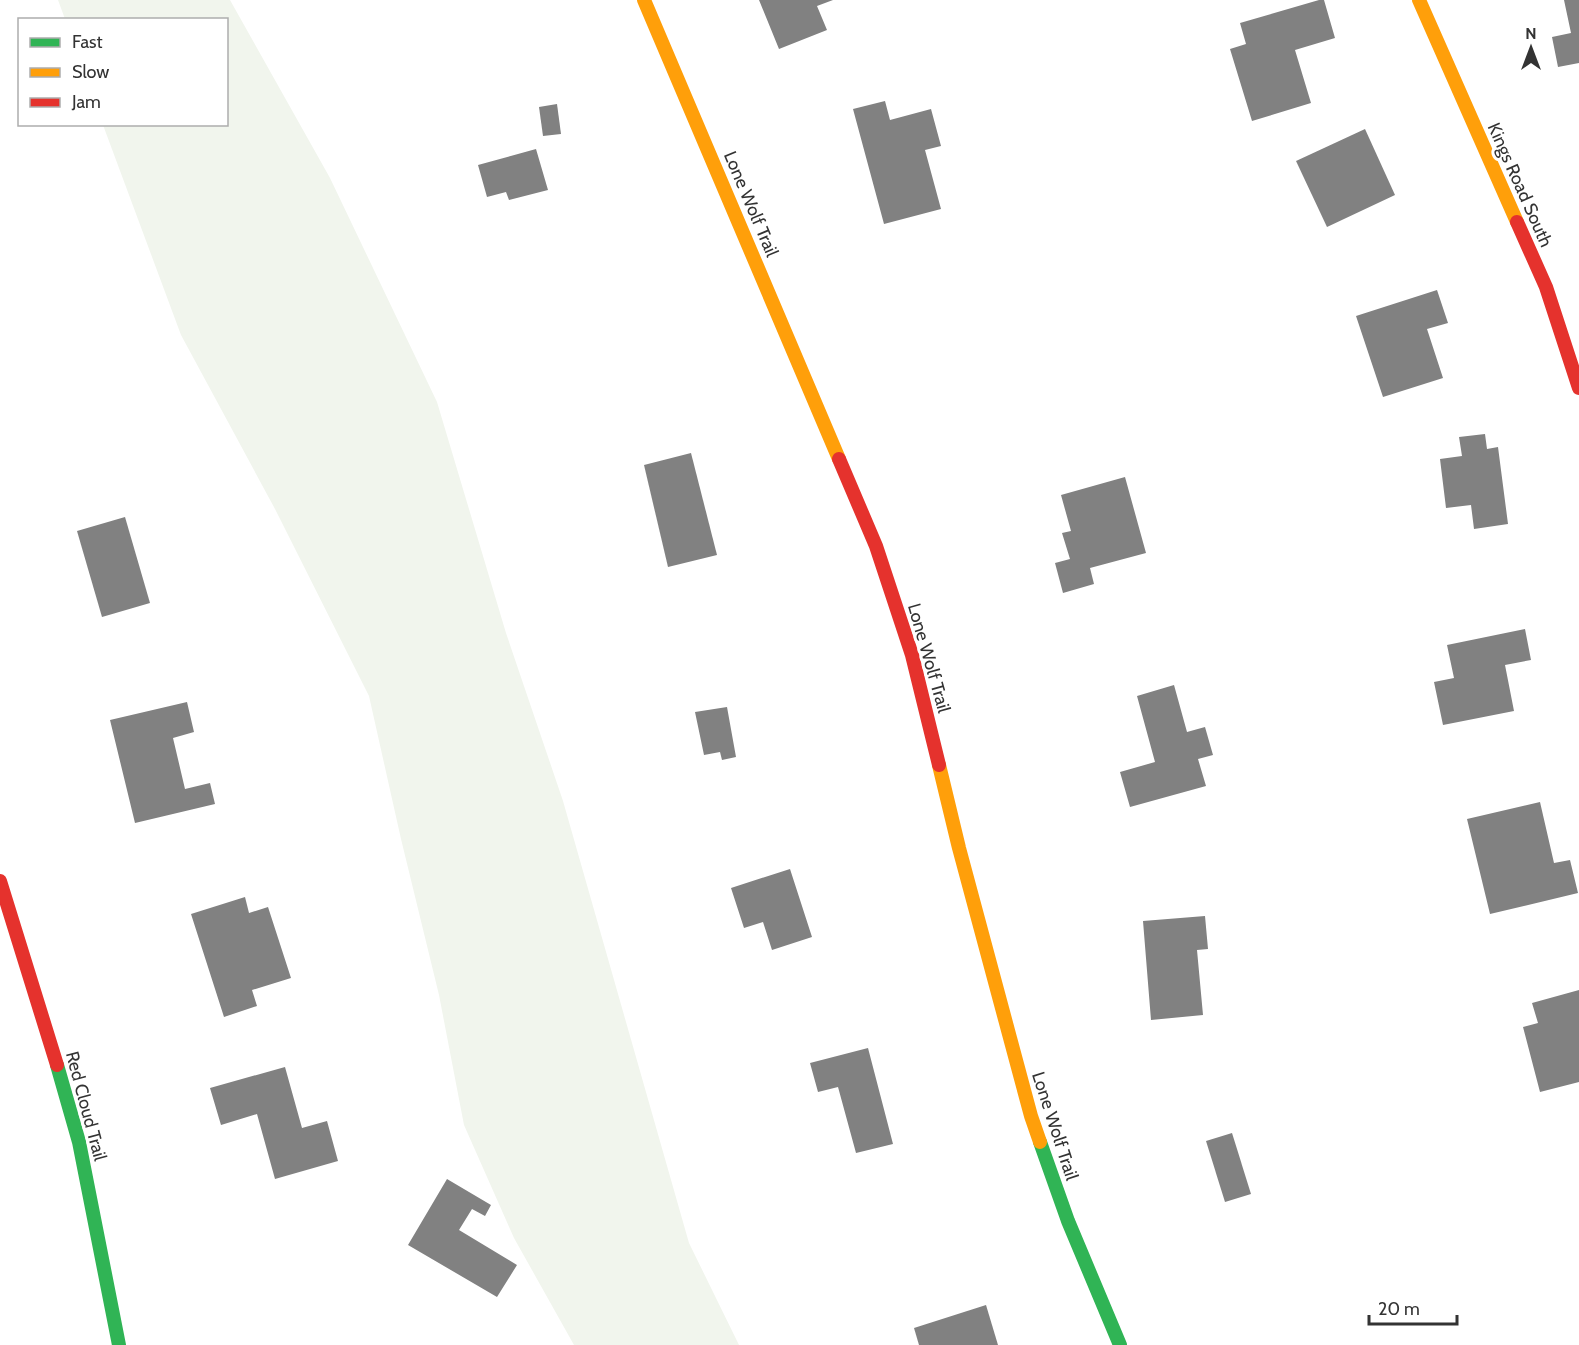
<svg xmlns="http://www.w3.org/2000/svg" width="1579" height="1345" font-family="Cabin,sans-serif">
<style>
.green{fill:#f1f5ed}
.building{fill:#818181}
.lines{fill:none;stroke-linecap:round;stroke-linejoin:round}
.fast{stroke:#30b455;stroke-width:14}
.slow{stroke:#ff9f0a;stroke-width:14}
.jam{stroke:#e5322d;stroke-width:14}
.labels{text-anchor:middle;stroke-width:6;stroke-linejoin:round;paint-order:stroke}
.street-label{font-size:18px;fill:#333;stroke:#fff}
</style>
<rect width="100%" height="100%" fill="#fff"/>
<!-- green -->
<path class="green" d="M58 0H230L330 178 437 402 506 633 563 801 689 1243 739 1345H574L514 1238 464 1125 439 995 401 839 369 696 275 509 181 335 103 125 226 124V20L65 19Z"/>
<!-- building -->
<g class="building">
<path d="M759 0H833L817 6 827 30 779 49Z"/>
<path d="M1319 0H1324L1335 38 1295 50 1311 103 1252 121 1230 49 1246 44 1240 23Z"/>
<path d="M1564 0H1579V63L1558 67 1552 37 1571 33Z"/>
<path d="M885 101 890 120 931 109 941 146 925 150 941 209 884 224 853 109Z"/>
<path d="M557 104 561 134 543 136 539 107Z"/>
<path d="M1365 129 1395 195 1327 227 1296 161Z"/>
<path d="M536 149 548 190 509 200 506 192 487 197 478 165Z"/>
<path d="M1437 290 1448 323 1427 329 1443 378 1383 397 1356 316Z"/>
<path d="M1485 434 1487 449 1498 447 1508 524 1474 529 1471 505 1446 508 1440 459 1462 456 1459 437Z"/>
<path d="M691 453 717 555 668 567 644 465Z"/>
<path d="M1125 477 1146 553 1090 568 1094 584 1063 593 1055 563 1070 559 1062 533 1071 531 1061 495Z"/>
<path d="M125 517 150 603 102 617 77 531Z"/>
<path d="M1525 629 1531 660 1505 665 1514 711 1443 725 1434 682 1454 678 1447 645Z"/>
<path d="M1174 685 1187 732 1205 727 1213 755 1198 759 1206 786 1130 807 1120 772 1155 762 1137 696Z"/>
<path d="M187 702 194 732 173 738 185 789 210 783 215 804 135 823 110 720Z"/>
<path d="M727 707 736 757 722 760 720 752 704 755 695 712Z"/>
<path d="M1540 802 1554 863 1570 860 1578 893 1490 914 1467 819Z"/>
<path d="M790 869 812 937 772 950 763 922 744 928 731 888Z"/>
<path d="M245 897 249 913 268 907 291 978 252 990 257 1006 224 1017 191 914Z"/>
<path d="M1205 916 1208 949 1197 950 1203 1015 1151 1020 1143 921Z"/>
<path d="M1579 990V1082L1540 1092 1523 1027 1538 1023 1532 1003Z"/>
<path d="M868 1048 893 1144 856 1153 838 1087 818 1092 810 1063Z"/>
<path d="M285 1067 302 1128 327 1121 338 1161 275 1179 257 1114 221 1125 210 1088Z"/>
<path d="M1232 1133 1251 1194 1225 1202 1206 1141Z"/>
<path d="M447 1179 491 1205 485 1216 472 1209 459 1230 517 1265 497 1297 408 1245Z"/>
<path d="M986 1305 998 1345H919L914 1328Z"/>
</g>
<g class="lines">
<!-- fast -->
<g class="fast">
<path d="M57 1065 79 1142 119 1345"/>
<path d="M1040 1142 1068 1221 1120 1345"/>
</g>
<!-- slow -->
<g class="slow">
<path d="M644 0 839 459"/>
<path d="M1419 0 1517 222"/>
<path d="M939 765 959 848 1031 1116 1040 1142"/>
</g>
<!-- jam -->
<g class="jam">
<path d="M1517 222 1546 287 1579 388"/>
<path d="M839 459 876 546 912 655 939 765"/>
<path d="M0 881 57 1065"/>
</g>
</g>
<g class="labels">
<!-- street labels -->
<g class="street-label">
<text transform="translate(1520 185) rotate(66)" y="6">Kings Road South</text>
<text transform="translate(751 204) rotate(67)" y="6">Lone Wolf Trail</text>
<text transform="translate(929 658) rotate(74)" y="6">Lone Wolf Trail</text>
<text transform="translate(86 1106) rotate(75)" y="6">Red Cloud Trail</text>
<text transform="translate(1055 1126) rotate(72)" y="6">Lone Wolf Trail</text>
</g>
</g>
<!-- legend -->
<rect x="18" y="18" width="210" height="108" fill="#ffffff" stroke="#adadad" stroke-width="1.5"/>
<rect x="30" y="38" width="30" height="9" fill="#30b455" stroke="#adadad" stroke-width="1.5"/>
<text x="72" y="48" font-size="18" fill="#333333">Fast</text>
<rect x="30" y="68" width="30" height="9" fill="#ff9f0a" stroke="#adadad" stroke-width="1.5"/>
<text x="72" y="78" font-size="18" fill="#333333">Slow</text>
<rect x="30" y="98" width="30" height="9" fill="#e5322d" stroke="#adadad" stroke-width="1.5"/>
<text x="72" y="108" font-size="18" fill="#333333">Jam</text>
<!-- north arrow -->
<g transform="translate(1531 48)" stroke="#ffffff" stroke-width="4.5" paint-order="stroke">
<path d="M0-4.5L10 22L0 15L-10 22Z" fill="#333333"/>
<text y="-9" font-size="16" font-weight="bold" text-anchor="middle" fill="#333333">N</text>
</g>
<!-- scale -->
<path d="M1369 1315v9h88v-9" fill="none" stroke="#333333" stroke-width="3"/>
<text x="1378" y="1315" font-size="18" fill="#333333" stroke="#ffffff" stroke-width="4.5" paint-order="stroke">20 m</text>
</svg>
